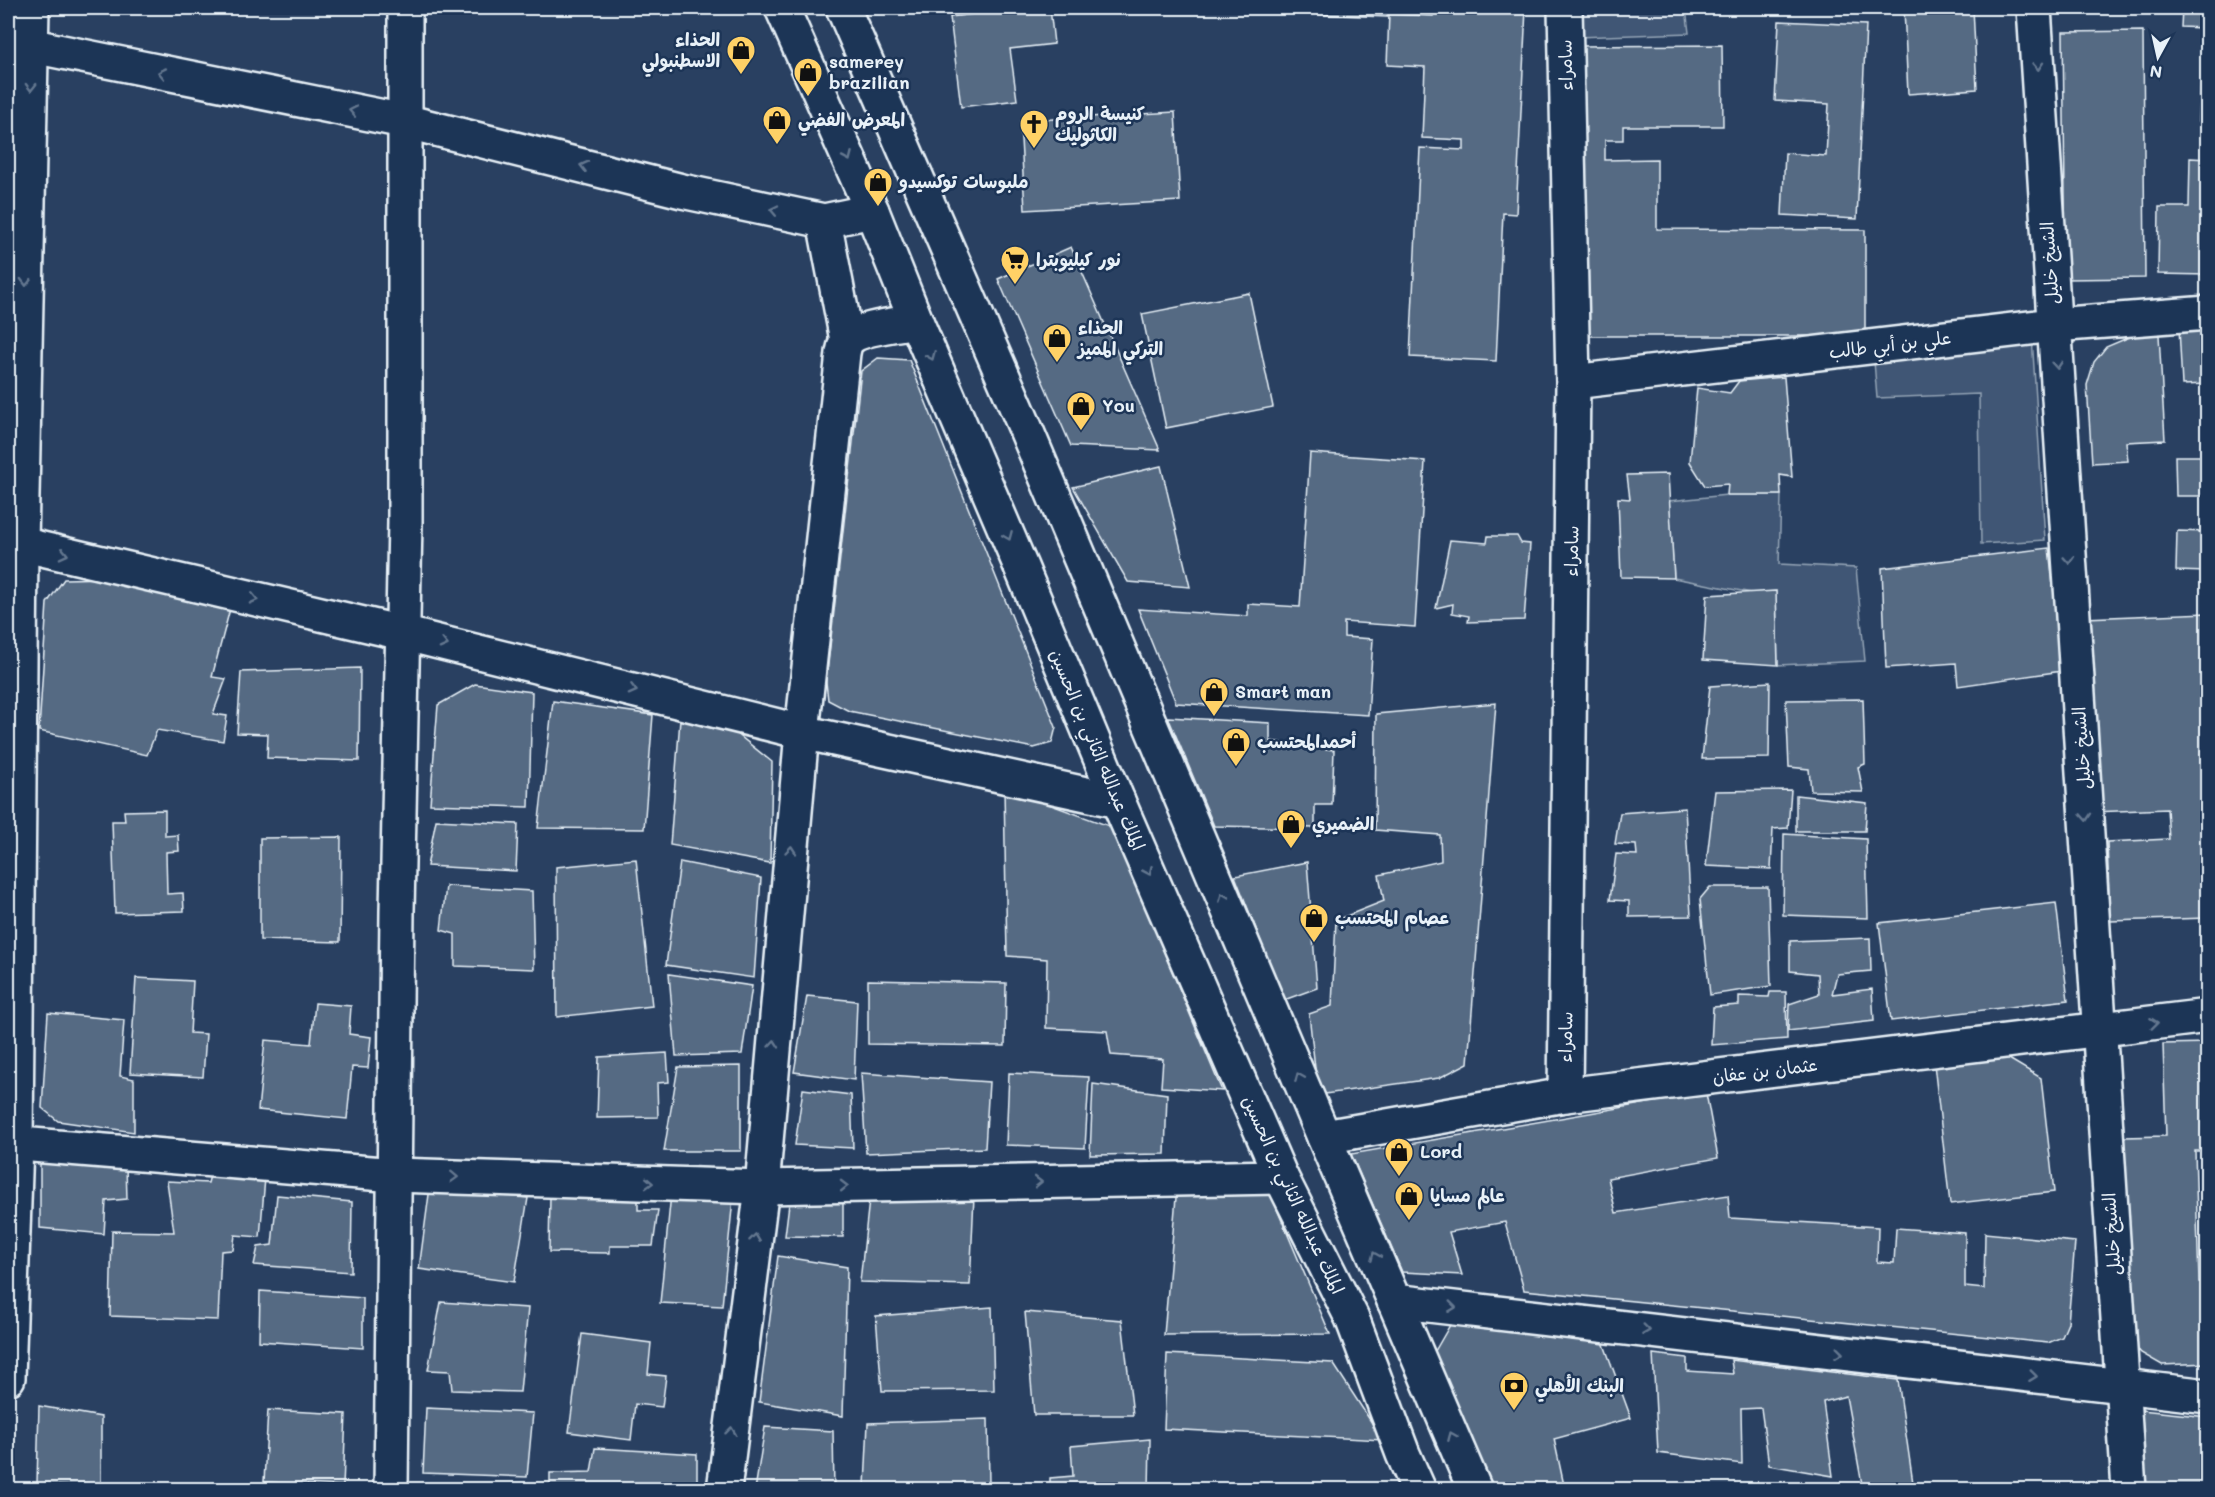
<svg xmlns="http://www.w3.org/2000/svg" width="2215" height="1497" font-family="Mali,'Playpen Sans Arabic',sans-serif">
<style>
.green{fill:#415774;stroke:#94a4b6;stroke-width:1.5}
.building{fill:#556a83;stroke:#e8f1f8;stroke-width:1.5}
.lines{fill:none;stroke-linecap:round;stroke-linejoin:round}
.minor-casing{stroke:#e8f1f8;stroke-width:38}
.major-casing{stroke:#e8f1f8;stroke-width:38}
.minor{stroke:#1d3557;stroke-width:33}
.major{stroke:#1d3557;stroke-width:33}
.oneway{stroke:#64778f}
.labels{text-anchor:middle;stroke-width:5;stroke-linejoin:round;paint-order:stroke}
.poi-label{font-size:18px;font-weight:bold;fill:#e8f1f8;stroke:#1d3557;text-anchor:start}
.street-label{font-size:18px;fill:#e8f1f8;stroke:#1d3557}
</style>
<rect width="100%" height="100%" fill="#294061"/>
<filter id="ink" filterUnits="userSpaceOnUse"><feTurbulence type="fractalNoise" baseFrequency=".0167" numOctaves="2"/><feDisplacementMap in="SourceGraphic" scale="12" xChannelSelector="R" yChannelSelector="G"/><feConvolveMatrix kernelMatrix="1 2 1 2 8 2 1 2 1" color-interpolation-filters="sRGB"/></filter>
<g filter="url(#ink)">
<!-- green -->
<g class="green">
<path d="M1578 8H1686L1689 33 1577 37Z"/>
<path d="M2032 337 2045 540 1981 544 1979 394 1877 398 1874 361Z"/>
<path d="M1727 495H1781L1779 564 1856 568 1865 661 1778 665 1776 591 1752 593 1674 578 1669 501Z"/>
</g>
<!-- building -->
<g class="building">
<path d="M1024 8H1050L1054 44 1010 49 1017 100 961 107 950 17Z"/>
<path d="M1264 8H1387V17L1264 12Z"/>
<path d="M1433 8H1526L1516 214 1503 213 1496 361 1410 357 1420 148 1464 150V140L1422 138 1425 67 1387 65 1389 14 1433 16Z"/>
<path d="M1904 8H1973L1977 89 1908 94Z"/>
<path d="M2059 8H2139L2059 14Z"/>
<path d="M2182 8H2208V122L2199 121 2203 28 2181 27Z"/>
<path d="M1779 21 1866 25 1857 219 1782 215 1785 153 1826 156 1829 104 1775 101Z"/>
<path d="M2143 31 2145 278 2066 279 2063 32Z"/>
<path d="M1722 45 1723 126H1623V140H1605V160L1657 159V229L1865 230V336H1591L1577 312V46Z"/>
<path d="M1175 112 1180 201 1025 210 1020 121Z"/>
<path d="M2190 158 2208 159V275L2158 274 2159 207H2189Z"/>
<path d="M1071 247 1160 450 1071 446 998 279Z"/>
<path d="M1249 293 1273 407 1166 428 1142 314Z"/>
<path d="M2208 327V384L2182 385 2179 328Z"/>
<path d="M2159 335 2165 440 2126 442 2128 461 2092 463 2087 385 2094 362 2106 347 2132 336Z"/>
<path d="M878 358 909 360 1056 727 1052 743 1034 748 849 711 828 700 826 682 861 371Z"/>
<path d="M1784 377 1792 477 1780 475 1781 495H1727L1728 484 1705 486 1690 462 1697 388 1730 393 1739 381Z"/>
<path d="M2202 439H2208V496H2176L2175 456H2202Z"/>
<path d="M1310 453 1425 461 1415 627 1344 622V637L1373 639 1368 715 1176 703 1138 609 1248 616V604L1300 607Z"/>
<path d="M1161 466 1190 587 1128 582 1073 487Z"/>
<path d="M1668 474 1674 578 1621 577 1618 498 1630 499 1627 475Z"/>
<path d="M2177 531 2208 532V572L2176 571Z"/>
<path d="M1488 536H1517L1521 543 1530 544 1524 620 1468 622 1469 616 1452 613 1453 604 1436 608 1450 540 1487 543Z"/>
<path d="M2049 548 2062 671 1958 686 1956 663 1886 668 1882 568Z"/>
<path d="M110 578 231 605 212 677 226 679 213 714 227 716 223 741 157 730 147 755 39 731 47 603 64 579Z"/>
<path d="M1776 591 1778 665 1703 660 1707 595Z"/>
<path d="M2208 613V918L2110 921 2107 842 2169 839 2167 809 2093 812 2085 618Z"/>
<path d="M360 668 359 761 267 758 268 734 237 733 241 672Z"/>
<path d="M1770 682 1769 758 1702 759 1710 686Z"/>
<path d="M475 684 532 692 529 807 430 804 438 705Z"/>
<path d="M1863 699 1865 764 1858 767 1863 792 1811 791 1809 769 1789 767 1786 700Z"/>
<path d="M553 701 653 715 644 829 538 828Z"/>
<path d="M1496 703 1468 1063 1439 1078 1318 1095 1309 1014 1332 1006 1336 920 1384 901 1379 875 1441 861 1440 835 1375 830 1376 714Z"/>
<path d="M1168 717 1270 723V741L1334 750 1332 805H1315V828L1214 826Z"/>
<path d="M680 720 736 733 772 762 770 863 670 845Z"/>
<path d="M1004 788 1112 827 1222 1091 1161 1087 1163 1059 1111 1055 1107 1031 1046 1028 1047 959 1007 956Z"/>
<path d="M1791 790 1788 828 1773 829 1771 869 1706 866 1715 791Z"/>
<path d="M1796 795 1867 803 1865 831H1796Z"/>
<path d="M1685 808 1691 916 1629 917V901L1610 900 1616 854 1637 855 1636 845 1615 844 1620 813Z"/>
<path d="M165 810V836L178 835 179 851 166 852 167 894 183 893 184 911 115 913 112 821H125L124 811Z"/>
<path d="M436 820 518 824 516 871 427 866Z"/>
<path d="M1784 834 1866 839 1868 918 1783 915Z"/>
<path d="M341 837 340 942 260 940V838Z"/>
<path d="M636 859 652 1006 557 1017 556 867Z"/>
<path d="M680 862 761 878 754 978 666 965Z"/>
<path d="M1307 862 1317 988 1284 1000 1235 876Z"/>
<path d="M446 886 532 891 534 969 455 966V934L441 930Z"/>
<path d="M1710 887H1768L1771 986 1710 995 1700 899Z"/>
<path d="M2056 903 2068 1000 1891 1021 1879 923Z"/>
<path d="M1870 938 1871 971 1837 974 1832 994 1872 989 1874 1021 1788 1031 1789 1004 1819 994 1818 974 1790 971V941Z"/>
<path d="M669 974 752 986 742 1054 676 1056Z"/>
<path d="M136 978 193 981 190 1033 206 1034 203 1077 130 1073Z"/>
<path d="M868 980 1006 983 1005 1046 868 1044Z"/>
<path d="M1770 992H1786L1787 1039 1711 1045 1713 1007 1739 1005V996L1769 997Z"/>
<path d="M807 996 857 1001 854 1080 794 1072Z"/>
<path d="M315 1003 351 1006 349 1034 371 1037 368 1068 352 1067 347 1119 258 1110 265 1040 311 1044Z"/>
<path d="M48 1013 124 1020 120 1076 134 1079V1132L58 1121 42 1108Z"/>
<path d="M2208 1043V1151H2195L2199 1282H2208V1363L2162 1365 2141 1353 2130 1340 2124 1137 2166 1136 2163 1044Z"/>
<path d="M667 1053 669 1082 657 1083 658 1117 597 1118 599 1057Z"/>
<path d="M2004 1056 2041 1078 2054 1192 1950 1204 1934 1064Z"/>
<path d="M741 1066V1151H664L678 1067Z"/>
<path d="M861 1073 989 1082 985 1148 866 1153Z"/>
<path d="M1009 1073 1089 1077 1085 1148 1006 1145Z"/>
<path d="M1093 1084 1167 1094 1165 1154 1090 1155Z"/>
<path d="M803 1089 851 1095 853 1148 795 1145Z"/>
<path d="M1706 1093 1718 1158 1608 1178 1616 1213 1728 1195 1730 1218 1878 1227 1877 1262 1894 1263 1896 1228 1965 1233V1287L1984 1289 1985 1233 2075 1242 2068 1323 2062 1337 2048 1343 1524 1290 1505 1222 1449 1232 1462 1275 1402 1272 1351 1154Z"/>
<path d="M40 1159 126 1166 127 1199 106 1201 104 1234 40 1228Z"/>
<path d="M211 1172 265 1178 260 1237 235 1235 233 1250 221 1251 218 1320 110 1316 112 1231 174 1232 167 1181 208 1183Z"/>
<path d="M1177 1186 1236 1190 1271 1195 1330 1334 1164 1335Z"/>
<path d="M430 1187 528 1198 514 1282 419 1269Z"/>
<path d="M870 1191 974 1196 970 1285 860 1282Z"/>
<path d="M671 1194 733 1199 722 1306 660 1303Z"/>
<path d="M277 1195 352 1202 351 1272 254 1265 258 1247 272 1245Z"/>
<path d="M843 1195V1237L785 1236 790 1196Z"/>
<path d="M550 1196 638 1197V1210H658L653 1246H610V1253L549 1252Z"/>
<path d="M778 1256 847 1267 843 1416 759 1402Z"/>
<path d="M260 1291 363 1298V1348L259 1341Z"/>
<path d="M441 1302 528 1308 520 1392 452 1390 450 1371 428 1370Z"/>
<path d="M992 1307 994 1390 882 1391 876 1316Z"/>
<path d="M1025 1312 1122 1320 1133 1415H1034Z"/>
<path d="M1450 1325 1602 1339 1631 1418 1554 1439 1565 1490H1483L1431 1358Z"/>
<path d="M582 1334 651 1343 648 1374 666 1376 662 1407 635 1404 631 1440 569 1432Z"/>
<path d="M1167 1354 1333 1363 1383 1440 1164 1429Z"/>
<path d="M1653 1354 1687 1358V1371L1733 1374 1731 1360 1898 1380 1914 1490H1863L1846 1396 1823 1402 1833 1476 1769 1465 1761 1408 1741 1409 1742 1464 1658 1453Z"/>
<path d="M39 1406 101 1417V1489L37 1484Z"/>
<path d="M426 1408 533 1413 527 1477 423 1473Z"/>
<path d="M268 1410 346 1414 343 1486 264 1482Z"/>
<path d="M2141 1410 2208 1417V1490H2143Z"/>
<path d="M988 1419 989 1485 865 1486 868 1423Z"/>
<path d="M765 1427 833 1431 834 1490H755Z"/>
<path d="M1150 1439 1149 1490H1050V1478L1073 1476 1071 1446Z"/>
<path d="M595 1448 697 1454V1490H550V1473L591 1472Z"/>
</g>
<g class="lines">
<!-- minor casing -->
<g class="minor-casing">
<g id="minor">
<path d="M1565 8 1573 382 1565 1095"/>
<path d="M2034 8 2129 1490"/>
<path d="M8 41 404 121 682 191 824 221 872 211"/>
<path d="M824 221 847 340"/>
<path d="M1573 382 2054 325 2208 313"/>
<path d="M8 541 402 633 802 732 1118 801"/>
<path d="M1324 1137 1565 1095 2208 1016"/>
<path d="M8 1143 395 1175 762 1187 1281 1177"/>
<path d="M1394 1301 2208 1396"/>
<path d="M8 1378 16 1144 21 544 32 8"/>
<path d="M391 1490 397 911 405 522V8"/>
<path d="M724 1490 762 1187 802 732 843 353C844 348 845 342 849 339 859 328 901 324 916 321"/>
</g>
</g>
<!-- major casing -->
<g class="major-casing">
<g id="major">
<path d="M782 8 872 211 916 321 1021 567 1118 801 1281 1177 1352 1318 1403 1454 1419 1490"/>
<path d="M843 8 1025 427 1324 1137 1475 1490"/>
</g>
</g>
<!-- minor -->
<use href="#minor" class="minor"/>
<!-- major -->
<use href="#major" class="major"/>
</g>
<!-- one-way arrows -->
<defs><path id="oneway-chevron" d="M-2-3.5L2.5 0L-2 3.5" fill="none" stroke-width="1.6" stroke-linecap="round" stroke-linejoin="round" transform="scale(1.5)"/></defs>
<g class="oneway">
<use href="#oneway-chevron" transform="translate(2038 66) rotate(86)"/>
<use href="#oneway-chevron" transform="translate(162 73) rotate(-169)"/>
<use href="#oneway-chevron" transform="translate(31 87) rotate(91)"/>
<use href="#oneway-chevron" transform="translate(353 111) rotate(-169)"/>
<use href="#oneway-chevron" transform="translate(848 157) rotate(66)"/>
<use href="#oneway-chevron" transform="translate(584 166) rotate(-166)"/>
<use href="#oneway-chevron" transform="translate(774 210) rotate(-168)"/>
<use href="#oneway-chevron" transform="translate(26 282) rotate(91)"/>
<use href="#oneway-chevron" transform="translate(931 356) rotate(67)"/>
<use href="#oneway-chevron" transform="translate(2057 365) rotate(86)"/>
<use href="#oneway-chevron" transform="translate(1008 536) rotate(67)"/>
<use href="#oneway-chevron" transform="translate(64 554) rotate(13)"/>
<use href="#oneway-chevron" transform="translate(2069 560) rotate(86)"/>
<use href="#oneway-chevron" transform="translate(254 599) rotate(13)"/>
<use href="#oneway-chevron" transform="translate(444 644) rotate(14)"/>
<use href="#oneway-chevron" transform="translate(633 690) rotate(14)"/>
<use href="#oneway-chevron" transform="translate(2086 817) rotate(86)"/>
<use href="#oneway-chevron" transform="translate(791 850) rotate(-85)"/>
<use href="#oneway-chevron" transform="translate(1148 871) rotate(66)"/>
<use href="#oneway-chevron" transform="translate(1223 897) rotate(-113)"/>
<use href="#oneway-chevron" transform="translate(2154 1023) rotate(-7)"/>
<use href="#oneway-chevron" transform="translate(774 1044) rotate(-85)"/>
<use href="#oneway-chevron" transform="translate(1299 1077) rotate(-113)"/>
<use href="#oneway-chevron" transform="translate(454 1177) rotate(2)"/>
<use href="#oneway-chevron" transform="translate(1038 1182) rotate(-1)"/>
<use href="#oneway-chevron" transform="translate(649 1183) rotate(2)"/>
<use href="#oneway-chevron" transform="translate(844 1186) rotate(-1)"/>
<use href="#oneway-chevron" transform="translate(755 1238) rotate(-83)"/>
<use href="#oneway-chevron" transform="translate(1375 1256) rotate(-113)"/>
<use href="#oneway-chevron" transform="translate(1452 1307) rotate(7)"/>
<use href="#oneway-chevron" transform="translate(1646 1330) rotate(7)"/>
<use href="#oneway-chevron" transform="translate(1839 1353) rotate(7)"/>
<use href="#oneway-chevron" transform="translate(2033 1376) rotate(7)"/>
<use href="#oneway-chevron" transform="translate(731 1431) rotate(-83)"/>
<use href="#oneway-chevron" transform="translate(1452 1436) rotate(-113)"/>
</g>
</g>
<!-- icons -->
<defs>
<g id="shop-pin" transform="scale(1.5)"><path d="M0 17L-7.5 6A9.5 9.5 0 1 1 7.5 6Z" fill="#ffd166" stroke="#1d3557"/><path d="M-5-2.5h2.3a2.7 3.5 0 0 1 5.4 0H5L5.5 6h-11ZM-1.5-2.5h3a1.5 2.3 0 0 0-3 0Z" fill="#111"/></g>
<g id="church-pin" transform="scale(1.5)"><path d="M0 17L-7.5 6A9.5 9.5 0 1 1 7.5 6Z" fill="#ffd166" stroke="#1d3557"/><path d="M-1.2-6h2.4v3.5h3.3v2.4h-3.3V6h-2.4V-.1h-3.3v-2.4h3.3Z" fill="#111"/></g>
<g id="supermarket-pin" transform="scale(1.5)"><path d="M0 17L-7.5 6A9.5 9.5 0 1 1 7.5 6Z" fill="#ffd166" stroke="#1d3557"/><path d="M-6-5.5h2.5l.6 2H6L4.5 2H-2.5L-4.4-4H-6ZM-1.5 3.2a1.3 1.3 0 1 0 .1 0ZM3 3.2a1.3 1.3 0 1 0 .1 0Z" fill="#111"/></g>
<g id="bank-pin" transform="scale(1.5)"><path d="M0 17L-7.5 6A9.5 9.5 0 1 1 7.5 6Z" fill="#ffd166" stroke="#1d3557"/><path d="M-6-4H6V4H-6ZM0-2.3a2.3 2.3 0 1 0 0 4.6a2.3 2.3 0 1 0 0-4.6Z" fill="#111"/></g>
</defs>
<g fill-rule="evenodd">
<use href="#shop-pin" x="741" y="50"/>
<use href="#shop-pin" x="808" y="72"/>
<use href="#shop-pin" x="777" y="120"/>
<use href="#church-pin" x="1034" y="124"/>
<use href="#shop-pin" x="878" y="182"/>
<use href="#supermarket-pin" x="1015" y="260"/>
<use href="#shop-pin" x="1057" y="338"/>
<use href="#shop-pin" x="1081" y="406"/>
<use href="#shop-pin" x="1214" y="692"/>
<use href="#shop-pin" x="1236" y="742"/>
<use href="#shop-pin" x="1291" y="824"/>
<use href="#shop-pin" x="1314" y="918"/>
<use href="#shop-pin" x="1399" y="1152"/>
<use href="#shop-pin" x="1409" y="1196"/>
<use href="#bank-pin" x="1514" y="1386"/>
</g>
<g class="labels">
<!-- poi labels -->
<g class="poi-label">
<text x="720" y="46" text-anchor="end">الحذاء<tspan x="720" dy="21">الاسطنبولي</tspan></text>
<text x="829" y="68">samerey<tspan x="829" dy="21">brazilian</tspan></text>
<text x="1055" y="120">كنيسة الروم<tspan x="1055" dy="21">الكاثوليك</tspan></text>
<text x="798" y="126">المعرض الفضي</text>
<text x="899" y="188">ملبوسات توكسيدو</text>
<text x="1036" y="266">نور كيليوبترا</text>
<text x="1078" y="334">الحذاء<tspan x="1078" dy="21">التركي المميز</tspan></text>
<text x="1102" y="412">You</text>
<text x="1235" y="698">Smart man</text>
<text x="1257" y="748">أحمدالمحتسب</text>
<text x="1312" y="830">الضميري</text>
<text x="1335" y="924">عصام المحتسب</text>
<text x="1420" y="1158">Lord</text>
<text x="1430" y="1202">عالم مسايا</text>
<text x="1535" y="1392">البنك الأهلي</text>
</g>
<!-- street labels -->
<g class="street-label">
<text transform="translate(1566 65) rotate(-91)" y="6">سامراء</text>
<text transform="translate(2050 263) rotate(-94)" y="6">الشيخ خليل</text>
<text transform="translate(1890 345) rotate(-7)" y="6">علي بن أبي طالب</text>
<text transform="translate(1572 551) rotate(-89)" y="6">سامراء</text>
<text transform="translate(2082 748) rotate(-94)" y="6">الشيخ خليل</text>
<text transform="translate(1097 750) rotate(67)" y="6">الملك عبدالله الثاني بن الحسين</text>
<text transform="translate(1566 1037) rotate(-89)" y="6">سامراء</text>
<text transform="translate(1765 1071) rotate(-7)" y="6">عثمان بن عفان</text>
<text transform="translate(1293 1195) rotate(65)" y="6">الملك عبدالله الثاني بن الحسين</text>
<text transform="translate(2112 1234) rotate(-94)" y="6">الشيخ خليل</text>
</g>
</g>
<!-- margin -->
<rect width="2215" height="1497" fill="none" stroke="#1d3557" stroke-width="30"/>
<rect x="15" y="15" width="2185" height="1467" fill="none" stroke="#e8f1f8" stroke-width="2" filter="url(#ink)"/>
<!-- north arrow -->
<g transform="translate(2158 57) rotate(188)" stroke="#1d3557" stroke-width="4.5" paint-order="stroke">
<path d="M0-4.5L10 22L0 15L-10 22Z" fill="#e8f1f8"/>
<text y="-9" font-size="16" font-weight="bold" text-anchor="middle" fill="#e8f1f8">N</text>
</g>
</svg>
